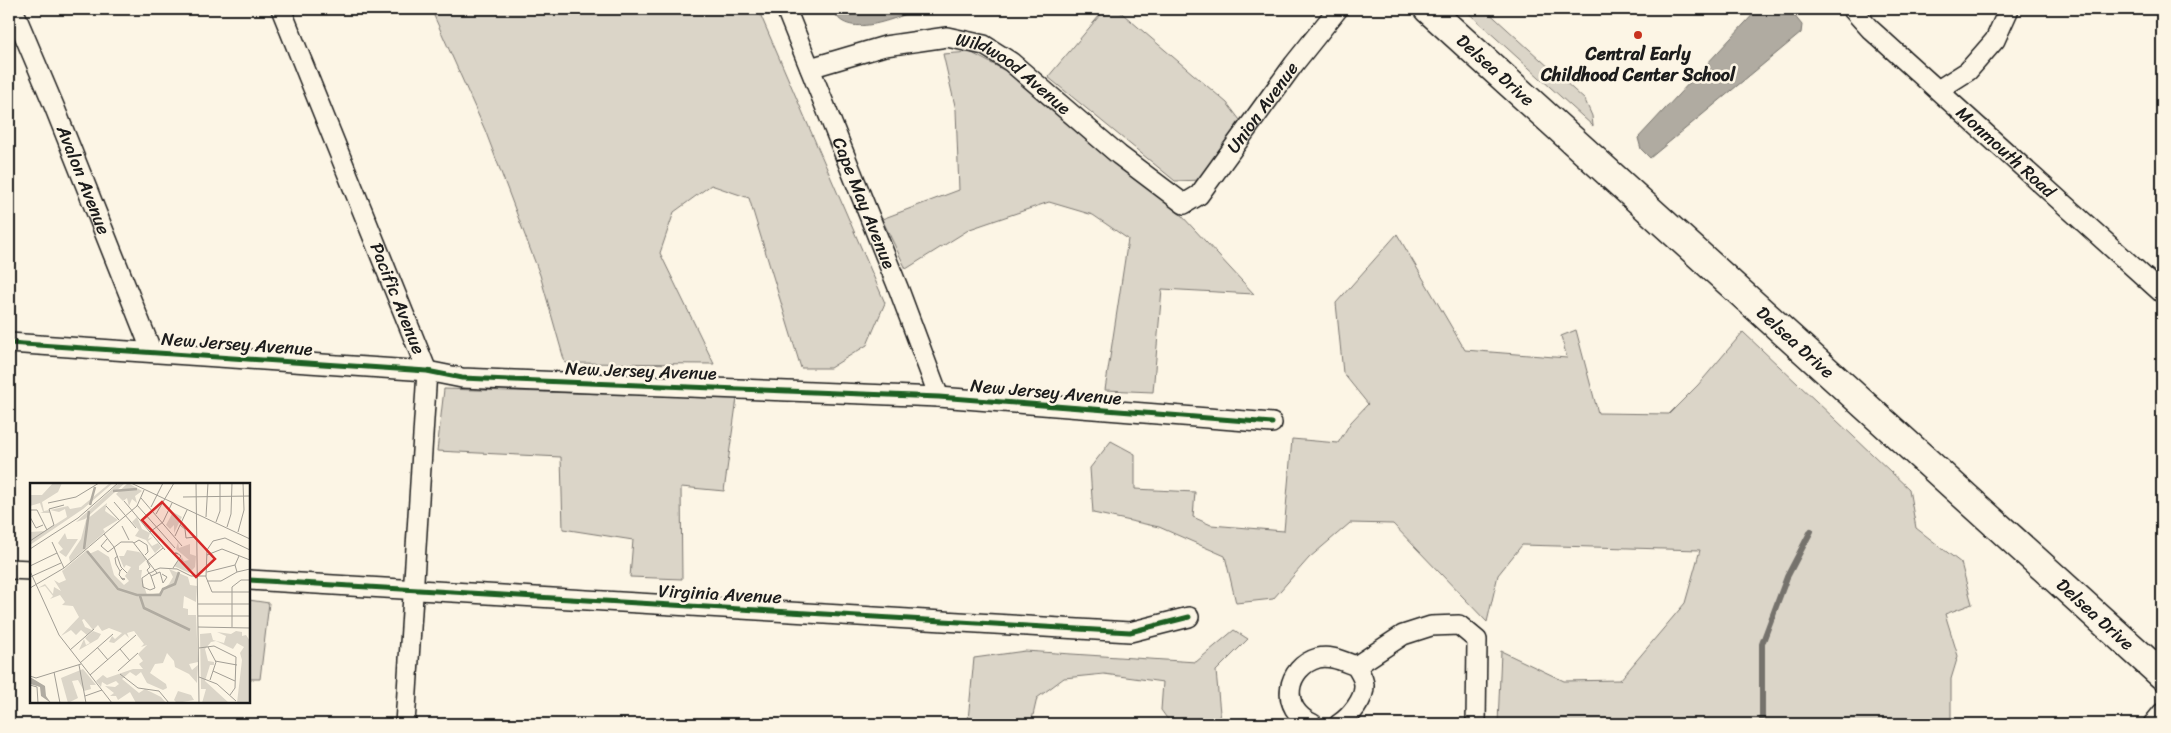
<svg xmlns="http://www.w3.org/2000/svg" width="2171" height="733" font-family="Sriracha,sans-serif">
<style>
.green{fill:#dbd5c8;stroke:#7c7872}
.water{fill:#b0aba1;stroke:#75726c}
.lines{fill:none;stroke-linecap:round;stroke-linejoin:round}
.stream{stroke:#75726c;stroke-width:6}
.minor-casing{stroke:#1c1c1c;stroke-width:22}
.primary-casing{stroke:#1c1c1c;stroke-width:31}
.minor{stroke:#fcf5e5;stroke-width:19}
.primary{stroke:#fcf5e5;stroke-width:28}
.cycleway-casing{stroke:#fcf5e5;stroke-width:8}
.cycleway{stroke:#1b5e20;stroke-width:5}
.poi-dot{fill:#c8321e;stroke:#fcf5e5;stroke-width:2}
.labels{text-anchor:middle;stroke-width:5;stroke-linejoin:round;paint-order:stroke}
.poi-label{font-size:18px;font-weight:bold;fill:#1c1c1c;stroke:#fcf5e5}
.street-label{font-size:18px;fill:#1c1c1c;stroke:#fcf5e5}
.inset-river{fill:none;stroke:#b0aba1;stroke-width:2.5}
.inset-road{fill:none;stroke:#a29e95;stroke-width:1}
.view{fill:#d62828;fill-opacity:0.15;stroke:#d62828;stroke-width:2.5}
.inset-edge{fill:none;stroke:#1c1c1c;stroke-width:2.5}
</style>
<rect width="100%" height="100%" fill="#fcf5e5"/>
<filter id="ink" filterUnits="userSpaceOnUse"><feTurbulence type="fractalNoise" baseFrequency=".02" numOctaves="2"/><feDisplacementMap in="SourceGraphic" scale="10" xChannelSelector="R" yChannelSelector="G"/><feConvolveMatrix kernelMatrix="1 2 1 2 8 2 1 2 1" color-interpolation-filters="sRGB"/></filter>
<g filter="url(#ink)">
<!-- green -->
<g class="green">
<path d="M431 9H758L885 303 867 345 830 368H801L749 198 711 185 674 212 660 253 714 364 565 363 540 275 485 130Z"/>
<path d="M1105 9H1117L1227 103 1243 124 1202 180 1175 181 1048 77Z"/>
<path d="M1464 9H1485L1585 100 1592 116 1593 126Z"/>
<path d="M970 52 1004 70 1091 139 1182 216 1254 294 1162 289 1153 392 1105 390 1128 239 1093 215 1049 202 970 229 906 269 882 219 959 190 956 110 943 54Z"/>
<path d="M1397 234 1465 350 1567 358 1561 336 1576 330 1598 413 1669 414 1698 385 1743 332 1909 489 1916 528 1961 563 1972 604 1945 614 1958 656 1951 679V724H1498L1501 651 1564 681 1620 680 1685 603 1700 550 1522 545 1498 575 1487 622 1393 524 1350 523 1309 558 1273 599 1236 603 1225 556 1159 527 1093 513 1090 468 1111 441 1135 454V489L1195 492 1193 517 1211 525 1284 531 1292 439 1338 443 1351 422 1368 404 1343 373 1336 303Z"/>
<path d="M444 389 737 398 724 491 681 487 682 579 630 577 633 540 563 529 561 457 437 451Z"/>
<path d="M249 600 269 603 260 679H249Z"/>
<path d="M1234 630 1248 639 1216 671 1220 713 1217 724H1171L1161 710 1163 682 1104 674 1064 678 1037 698 1031 724H979L968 720 974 658 1025 651 1196 662Z"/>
</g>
<!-- water -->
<g class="water">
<path d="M833 9H919C898 17 844 42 833 9Z"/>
<path d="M1758 9H1789L1802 25 1801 33 1650 158 1641 149 1638 138Z"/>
</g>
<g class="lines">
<!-- stream -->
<path class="stream" d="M1762 724V644L1787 577 1811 531"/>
<!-- minor casing -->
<g class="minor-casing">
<g id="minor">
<path id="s1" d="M13 9 54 106 152 352"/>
<path id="s2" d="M281 9 427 371 405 724"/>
<path id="s3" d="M786 9 899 290 939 397"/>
<path id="s4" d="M1852 9 1870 29 2162 293"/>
<path id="s5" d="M810 68 885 46 947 37 984 45 1011 62 1119 155 1184 204 1199 195 1294 64 1338 9"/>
<path d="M1938 90 1968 71 1995 40 2009 9"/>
<path d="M9 343 427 371 462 378 939 397 1272 423"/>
<path d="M9 569 31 570"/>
<path d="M249 580 1130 632 1189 617"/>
<path d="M1356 666 1403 635 1431 626 1459 625 1477 640 1476 724"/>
<path d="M1313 724C1278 709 1286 667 1318 658 1332 655 1344 662 1356 666 1359 672 1364 678 1364 685 1365 699 1350 717 1339 724"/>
<path d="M2153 724 2162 713"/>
</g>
</g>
<!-- primary casing -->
<g class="primary-casing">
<g id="primary">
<path id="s6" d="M1428 9 2162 675"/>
</g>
</g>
<!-- minor -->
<use href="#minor" class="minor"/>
<!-- primary -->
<use href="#primary" class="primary"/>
<!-- cycleway casing -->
<g class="cycleway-casing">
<g id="cycleway">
<path d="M9 343 427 371 462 378 939 397 1272 423"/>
<path d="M249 580 1130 632 1189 617"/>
</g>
</g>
<!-- cycleway -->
<use href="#cycleway" class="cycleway"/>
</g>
</g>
<!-- markers -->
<circle class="poi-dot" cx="1638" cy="35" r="5"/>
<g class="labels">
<!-- poi labels -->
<g class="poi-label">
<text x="1638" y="60">Central Early<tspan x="1638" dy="21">Childhood Center School</tspan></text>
</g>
<!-- street labels -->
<g class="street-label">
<text dy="6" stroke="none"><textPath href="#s6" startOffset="91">Delsea Drive</textPath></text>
<text dy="6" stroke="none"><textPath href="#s5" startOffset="218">Wildwood Avenue</textPath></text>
<text dy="6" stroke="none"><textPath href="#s5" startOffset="560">Union Avenue</textPath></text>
<text dy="6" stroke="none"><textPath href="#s4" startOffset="210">Monmouth Road</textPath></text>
<text dy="6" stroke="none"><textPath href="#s1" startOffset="185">Avalon Avenue</textPath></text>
<text dy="6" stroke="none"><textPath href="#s3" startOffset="209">Cape May Avenue</textPath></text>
<text dy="6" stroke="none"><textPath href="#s2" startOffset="312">Pacific Avenue</textPath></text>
<text dy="6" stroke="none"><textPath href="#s6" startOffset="496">Delsea Drive</textPath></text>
<text transform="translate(237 344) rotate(4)" y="6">New Jersey Avenue</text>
<text transform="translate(641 371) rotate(2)" y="6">New Jersey Avenue</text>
<text transform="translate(1046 392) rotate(5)" y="6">New Jersey Avenue</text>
<text transform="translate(720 594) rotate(3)" y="6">Virginia Avenue</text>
<text dy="6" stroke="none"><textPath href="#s6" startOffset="901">Delsea Drive</textPath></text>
</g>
</g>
<!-- overview -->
<g transform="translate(30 483)">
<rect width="220" height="220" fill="#fcf5e5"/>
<path d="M23 0H32L28 9 12 19 14 28 19 27 20 30H10L13 29 10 20 0 23V12H12ZM80 0H83L53 26 0 62V49L15 48 37 34 35 26 29 29 20 27 38 23 40 26 51 24ZM89 0H95L55 36 46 39ZM98 0 112 8 105 13 107 20 102 16 99 23 97 15 93 18 86 11ZM77 20 75 28 88 37 73 46 75 49 40 79 39 74 51 56 56 37ZM143 29 152 34 144 50V42L140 46 136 42ZM107 34 112 46 120 50 118 56 123 54 118 58 122 63 128 60 131 64 125 70 116 57 105 53 109 47 102 39ZM35 50 37 56H48L36 74 29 69 33 66 28 60ZM148 59 149 65 160 61V71L166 73 165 84 159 90 144 83 152 74 154 78 159 77 146 66ZM57 67 59 71 68 67 79 74 84 92 94 102 99 98 95 93 101 84 96 82 94 85 89 73H94L97 67 109 69 117 76 109 83V87H112L111 94 117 112 129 110 139 101 143 94 139 86 158 94 160 102 167 103 166 119 154 113 153 125 158 126V132H166L168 179 159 181 162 187 168 182 167 200 159 191 145 184 144 178 137 170 133 180 125 181 120 190 136 201 137 205 133 207 117 200 111 189 106 193 100 189 92 196 109 210 115 206 131 214 136 220H106L100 209 88 217 86 213H80L84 210 75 203 85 204 89 201 86 198 77 202 72 199 71 204 66 198 73 192 77 195 103 186H113L109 181 113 178 108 171 117 162 111 164 114 161 104 148 97 150 99 155 95 151 84 160 79 159 82 153 85 156 92 150 79 145 72 148 68 142 63 147 54 136 52 137 55 144 62 147 57 152 51 147 46 152 41 147 31 153 49 134 43 123 32 122 35 119 30 112 20 116 23 113 15 103 8 105 15 101 23 111 24 104 31 108 24 97 29 100 36 97 32 88ZM63 148 71 151 68 156 49 167 54 156 56 162 60 160 55 155ZM206 148 212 149V153L216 152 220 158V220H207L212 177 210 170 214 164 207 160 203 166 186 158 181 159 175 166 178 178 184 179V182H180L175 198 199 220H172L176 206H171L170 151 181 150 183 157 194 160 196 153 187 149 201 151ZM53 186 66 202H60L61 206 54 208 48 197 42 198 48 215 38 220 31 195ZM148 208 161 212 164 217 147 220 144 217Z" fill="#dbd5c8"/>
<path d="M0 194 15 203 16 213 21 220 11 213 10 204 0 201Z" fill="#b0aba1"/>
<path class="inset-river" d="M83 8 107 6M60 22 65 4M54 66 59 28M57 68 88 106 107 112H130L133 106 145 101 149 89M110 113 114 125 160 147"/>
<path class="inset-road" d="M101 0 220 56M166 0 169 220M153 14 220 13M111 15 152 63M94 18 135 67M84 19 106 45M18 20 46 14 69 0M107 22 145 65M76 23 89 37M121 24 133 0M0 27H7L17 47M126 31 144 0M0 34 6 45 13 42M176 34 178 0M186 39 190 28V0M150 42 155 46 156 55 166 54M92 43 99 57M197 44 201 31 202 0M120 49 133 39 142 20M208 49 214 27 213 0M74 51 84 64 91 84 97 90 94 87M145 53 157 27M77 56 71 63 78 69 91 59H103L127 90M0 58 24 42 19 26 34 22M22 59 34 85M104 60 109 57 117 62 118 69 115 72M0 66 48 35 88 0M220 67 195 55 183 58 177 67 176 94 182 109H220M177 72 192 66 220 77M88 73 85 75 86 81 90 88 92 86M0 83 27 70M143 85 151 73 147 70H145L148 71M117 87 119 90 120 91 121 93 125 105 120 107 113 104 112 95 118 91 119 90H120L124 88 125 87 130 85 147 86 161 93H176M117 87 120 84 117 78 133 65M0 88 29 152 82 220M90 88 89 92 91 94V95L93 97 95 96 91 95M177 89 205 82M207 89 205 82 209 73M121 93 130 89 133 100 137 94 132 91M0 94 31 80M177 98H191L207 89 220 86M0 105 34 85 107 23 114 7M168 121H220M168 133H220M168 144 220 145M202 144V104L211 97H220M67 164 78 177M178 164 186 179 180 197M169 165 184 163 206 174 205 205 200 212M90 166 100 178M40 167 64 146M185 178 207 182M50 180 83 151M49 182 56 220M88 188 108 170M183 188 205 198M24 189 30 220M90 191 108 205 129 208 139 220M60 192 106 152M0 193 6 195 51 181M169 194 187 201 206 218M0 202 7 204 8 220M55 213 72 207"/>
<path class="view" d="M132 19 185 76 166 94 112 37Z"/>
<rect width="220" height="220" class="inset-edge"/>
</g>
<!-- margin -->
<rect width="2171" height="733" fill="none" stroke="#fcf5e5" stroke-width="30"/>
<rect x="15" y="15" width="2141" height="703" fill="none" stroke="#1c1c1c" stroke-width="2" filter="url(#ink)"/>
</svg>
